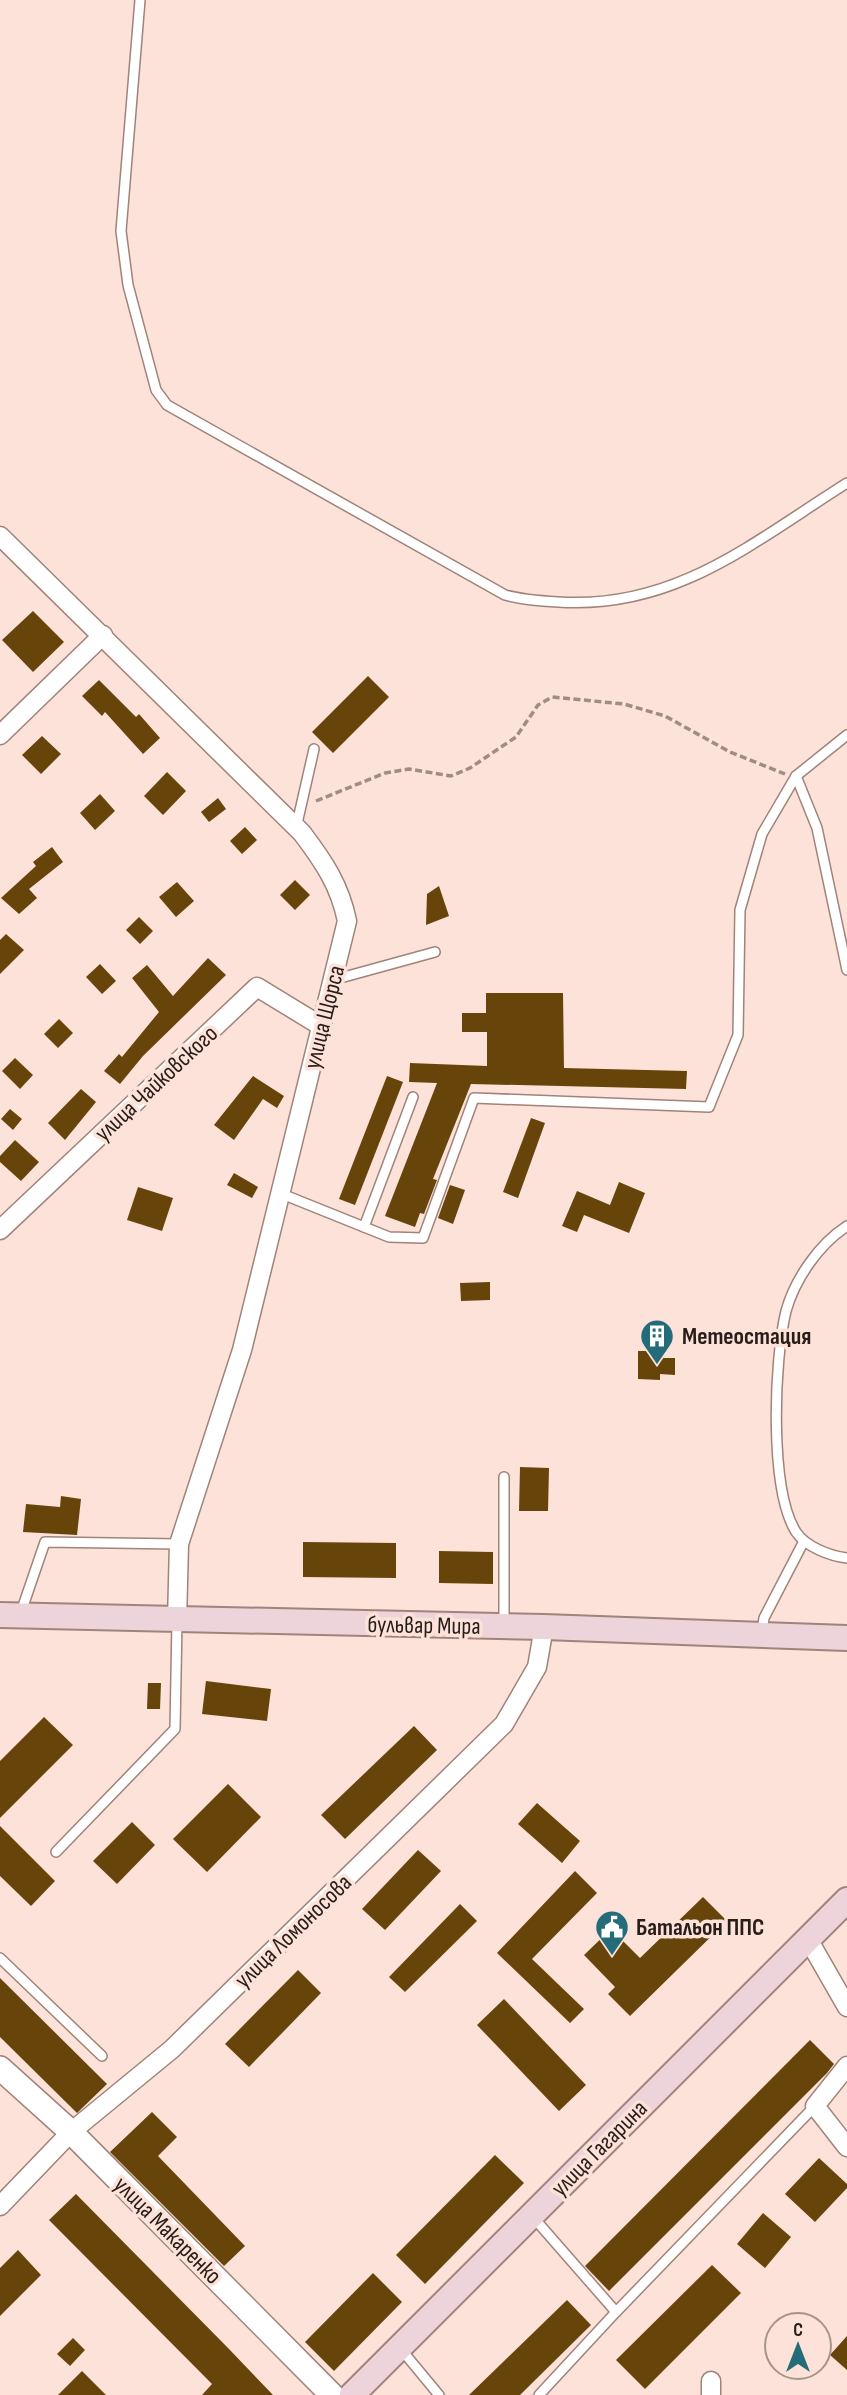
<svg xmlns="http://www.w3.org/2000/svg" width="847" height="2395" font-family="'Sofia Sans Condensed',sans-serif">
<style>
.building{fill:#674409}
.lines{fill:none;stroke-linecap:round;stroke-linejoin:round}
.service-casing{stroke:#a08379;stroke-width:12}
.minor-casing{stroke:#a08379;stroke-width:21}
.tertiary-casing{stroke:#a08379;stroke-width:26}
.secondary-casing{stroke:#a08379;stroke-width:28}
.path{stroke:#9f8c85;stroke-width:3.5;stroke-dasharray:7 3.5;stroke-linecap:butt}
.service{stroke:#fff;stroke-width:9}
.minor{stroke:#fff;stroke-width:18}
.tertiary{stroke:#fff;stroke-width:23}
.secondary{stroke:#edd4da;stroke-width:24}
.labels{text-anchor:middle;stroke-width:7;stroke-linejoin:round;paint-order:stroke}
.street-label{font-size:24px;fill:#281d19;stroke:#fce2d9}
.poi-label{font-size:24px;font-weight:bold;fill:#281d19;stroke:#fce2d9;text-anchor:start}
</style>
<rect width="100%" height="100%" fill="#fce2d9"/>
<!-- building -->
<g class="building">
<path d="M33 611 64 642 33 672 2 640Z"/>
<path d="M368 676 389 697 333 753 312 732Z"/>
<path d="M99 680 136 717 139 714 160 738 143 754 105 712 102 716 82 696Z"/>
<path d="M42 736 61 754 41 774 22 755Z"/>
<path d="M167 772 186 791 163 815 144 796Z"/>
<path d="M100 794 115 811 95 830 80 813Z"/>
<path d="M218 798 226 809 209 822 201 812Z"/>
<path d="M245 827 257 840 242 854 230 841Z"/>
<path d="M52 847 63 862 29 889 37 898 19 914 1 898 36 866 33 862Z"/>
<path d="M295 880 310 895 295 910 280 895Z"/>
<path d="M177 882 194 901 176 917 159 897Z"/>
<path d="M439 886 449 916 426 925 427 894Z"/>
<path d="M139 917 153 931 140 944 126 930Z"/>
<path d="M6 934 24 950 0 974V940Z"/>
<path d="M208 958 226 975 143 1056 120 1084 104 1071 119 1054 122 1057 159 1012 132 978 147 965 173 996Z"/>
<path d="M100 964 116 981 102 994 86 977Z"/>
<path d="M486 993H563L564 1068 687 1071 686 1089 471 1084 433 1179 437 1180 424 1214 420 1213 415 1227 385 1216 437 1083 409 1082 410 1063 487 1066V1032H462V1013H486Z"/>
<path d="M59 1019 73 1033 58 1048 44 1034Z"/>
<path d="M15 1058 33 1075 20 1089 2 1071Z"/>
<path d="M253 1076 284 1096 277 1108 263 1099 234 1140 214 1125Z"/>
<path d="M387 1076 403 1082 355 1205 339 1199Z"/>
<path d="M81 1089 96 1102 65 1140 48 1123Z"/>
<path d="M10 1109 22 1119 13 1130 1 1119Z"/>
<path d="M531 1118 545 1123 518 1198 503 1192Z"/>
<path d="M15 1140 39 1162 21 1181 0 1162V1156Z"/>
<path d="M234 1173 258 1187 252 1198 227 1185Z"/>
<path d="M619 1182 645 1193 629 1233 584 1215 577 1232 562 1226 577 1191 610 1205Z"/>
<path d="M450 1185 465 1190 453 1224 438 1218Z"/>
<path d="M138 1187 173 1198 162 1231 127 1220Z"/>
<path d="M490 1282V1300L461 1301 460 1283Z"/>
<path d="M638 1351H661L660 1358H675V1375L660 1374V1380L638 1379Z"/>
<path d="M520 1467 549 1468 548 1511H519Z"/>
<path d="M61 1496 81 1499 77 1535 23 1532 26 1504 60 1507Z"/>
<path d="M303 1542 396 1543V1578L303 1577Z"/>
<path d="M439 1551 493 1552V1584L439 1583Z"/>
<path d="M206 1681 271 1689 267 1721 202 1714Z"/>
<path d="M148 1683H161L160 1709H147Z"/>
<path d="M44 1717 73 1745 0 1818V1761Z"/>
<path d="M414 1726 437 1750 345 1839 321 1815Z"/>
<path d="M228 1784 261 1817 207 1872 173 1839Z"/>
<path d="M537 1803 580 1841 562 1863 518 1824Z"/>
<path d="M132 1822 155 1845 117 1884 93 1861Z"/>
<path d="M0 1826 55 1881 31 1906 0 1876Z"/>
<path d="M418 1850 441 1871 385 1930 362 1909Z"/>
<path d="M575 1871 597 1893 532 1959 584 2009 570 2023 497 1953Z"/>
<path d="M703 1897 727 1921 630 2016 608 1994 615 1987 584 1955 611 1929 640 1958Z"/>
<path d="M460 1904 477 1921 405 1992 389 1977Z"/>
<path d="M298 1970 321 1993 249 2067 225 2044Z"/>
<path d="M0 1978 107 2084 77 2113 0 2037Z"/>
<path d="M504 1999 586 2085 559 2111 477 2025Z"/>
<path d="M810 2040 834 2064 827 2073 609 2291 585 2266Z"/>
<path d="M152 2112 177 2137 158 2156 245 2246 224 2266 110 2152Z"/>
<path d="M495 2155 524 2183 425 2284 396 2255Z"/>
<path d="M819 2158 847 2184V2188L815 2222 785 2194Z"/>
<path d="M76 2194 229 2349 273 2395H202L212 2384 49 2220Z"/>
<path d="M763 2213 791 2237 765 2268 737 2244Z"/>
<path d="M18 2250 41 2275 0 2316V2268Z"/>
<path d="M712 2265 741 2293 645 2389 616 2360Z"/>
<path d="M373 2273 402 2302 334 2371 305 2342Z"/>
<path d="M567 2300 591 2325 520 2395H469Z"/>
<path d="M847 2336V2370L830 2355Z"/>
<path d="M73 2338 85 2350 70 2366 57 2354Z"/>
<path d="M82 2371 106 2395H58Z"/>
</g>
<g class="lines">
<!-- service casing -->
<g class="service-casing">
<g id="service">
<path d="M140 0 121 231 128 285 156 390 167 405 505 595C523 600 540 601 558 602 675 610 753 542 847 483"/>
<path d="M796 776 817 828 847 970"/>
<path d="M296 828 314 749"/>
<path d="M333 980 435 952"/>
<path d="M282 1194 389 1237 423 1238 474 1098 709 1107 738 1035 740 910 762 834 796 776 847 735"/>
<path d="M847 1226C819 1244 795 1279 786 1311 774 1360 769 1489 796 1532 806 1547 830 1556 847 1558"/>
<path d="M364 1227 413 1097"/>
<path d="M21 1612 45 1542 179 1544"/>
<path d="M504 1625V1477"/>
<path d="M762 1632 764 1618 804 1541"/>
<path d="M56 1852 175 1729 177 1621"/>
<path d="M0 1958 102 2056"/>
<path d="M533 2217 616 2312 539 2395"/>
<path d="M616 2312 815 2106"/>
<path d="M400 2348 439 2395"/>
</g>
</g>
<!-- minor casing -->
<g class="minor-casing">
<g id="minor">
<path d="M0 536 302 833C324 862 340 886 347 921L242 1350 179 1544 177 1621"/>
<path d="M0 735 103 635"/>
<path d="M0 1230 257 987 321 1026"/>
<path d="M808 1939 847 2007"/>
<path d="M847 2066 815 2106 847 2147"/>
<path d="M0 2206 71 2132 172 2049 504 1724 537 1667 544 1627"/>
<path d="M711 2395V2381"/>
</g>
</g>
<!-- tertiary casing -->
<g class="tertiary-casing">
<path id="tertiary" d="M0 2068 71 2132 332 2395"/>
</g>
<!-- secondary casing -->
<g class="secondary-casing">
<g id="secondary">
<path d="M0 1615 544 1627 847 1638"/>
<path d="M352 2395 847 1900"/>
</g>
</g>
<!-- path -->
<path class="path" d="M316 801 385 773 409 769 451 776 470 768 516 737 538 705 552 697 624 704 665 716 730 752 785 774"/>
<!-- service -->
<use href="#service" class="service"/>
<!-- minor -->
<use href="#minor" class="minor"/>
<!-- tertiary -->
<use href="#tertiary" class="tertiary"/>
<!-- secondary -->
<use href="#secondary" class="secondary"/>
</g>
<!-- icons -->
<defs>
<g id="building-pin" transform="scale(1.75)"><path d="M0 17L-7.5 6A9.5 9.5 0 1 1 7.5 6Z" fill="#246c79" stroke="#fce2d9"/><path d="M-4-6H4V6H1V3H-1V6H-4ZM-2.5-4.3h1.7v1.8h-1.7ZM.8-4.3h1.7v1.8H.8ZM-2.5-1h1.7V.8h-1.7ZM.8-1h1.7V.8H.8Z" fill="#fff"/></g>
<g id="civic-pin" transform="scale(1.75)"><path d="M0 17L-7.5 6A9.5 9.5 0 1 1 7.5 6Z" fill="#246c79" stroke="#fce2d9"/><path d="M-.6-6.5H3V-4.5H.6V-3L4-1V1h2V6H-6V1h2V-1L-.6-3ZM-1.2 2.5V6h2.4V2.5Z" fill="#fff"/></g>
</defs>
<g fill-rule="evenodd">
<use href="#building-pin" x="657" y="1336"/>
<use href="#civic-pin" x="612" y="1927"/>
</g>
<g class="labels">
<!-- street labels -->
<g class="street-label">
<text transform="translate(324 1017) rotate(-76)" y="8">улица Щорса</text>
<text transform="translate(156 1083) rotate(-43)" y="8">улица Чайковского</text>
<text transform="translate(424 1625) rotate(1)" y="8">бульвар Мира</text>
<text transform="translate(293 1931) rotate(-44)" y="8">улица Ломоносова</text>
<text transform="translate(599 2148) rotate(-45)" y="8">улица Гагарина</text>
<text transform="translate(168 2230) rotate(45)" y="8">улица Макаренко</text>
</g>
<!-- poi labels -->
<g class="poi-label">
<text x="682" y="1344">Метеостация</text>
<text x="636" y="1935">Батальон ППС</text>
</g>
</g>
<!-- north arrow -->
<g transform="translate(798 2346)"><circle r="33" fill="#fce2d9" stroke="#a7938c" stroke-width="2"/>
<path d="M0-5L12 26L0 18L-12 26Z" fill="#246c79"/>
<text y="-10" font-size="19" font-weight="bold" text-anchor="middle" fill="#281d19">С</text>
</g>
</svg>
